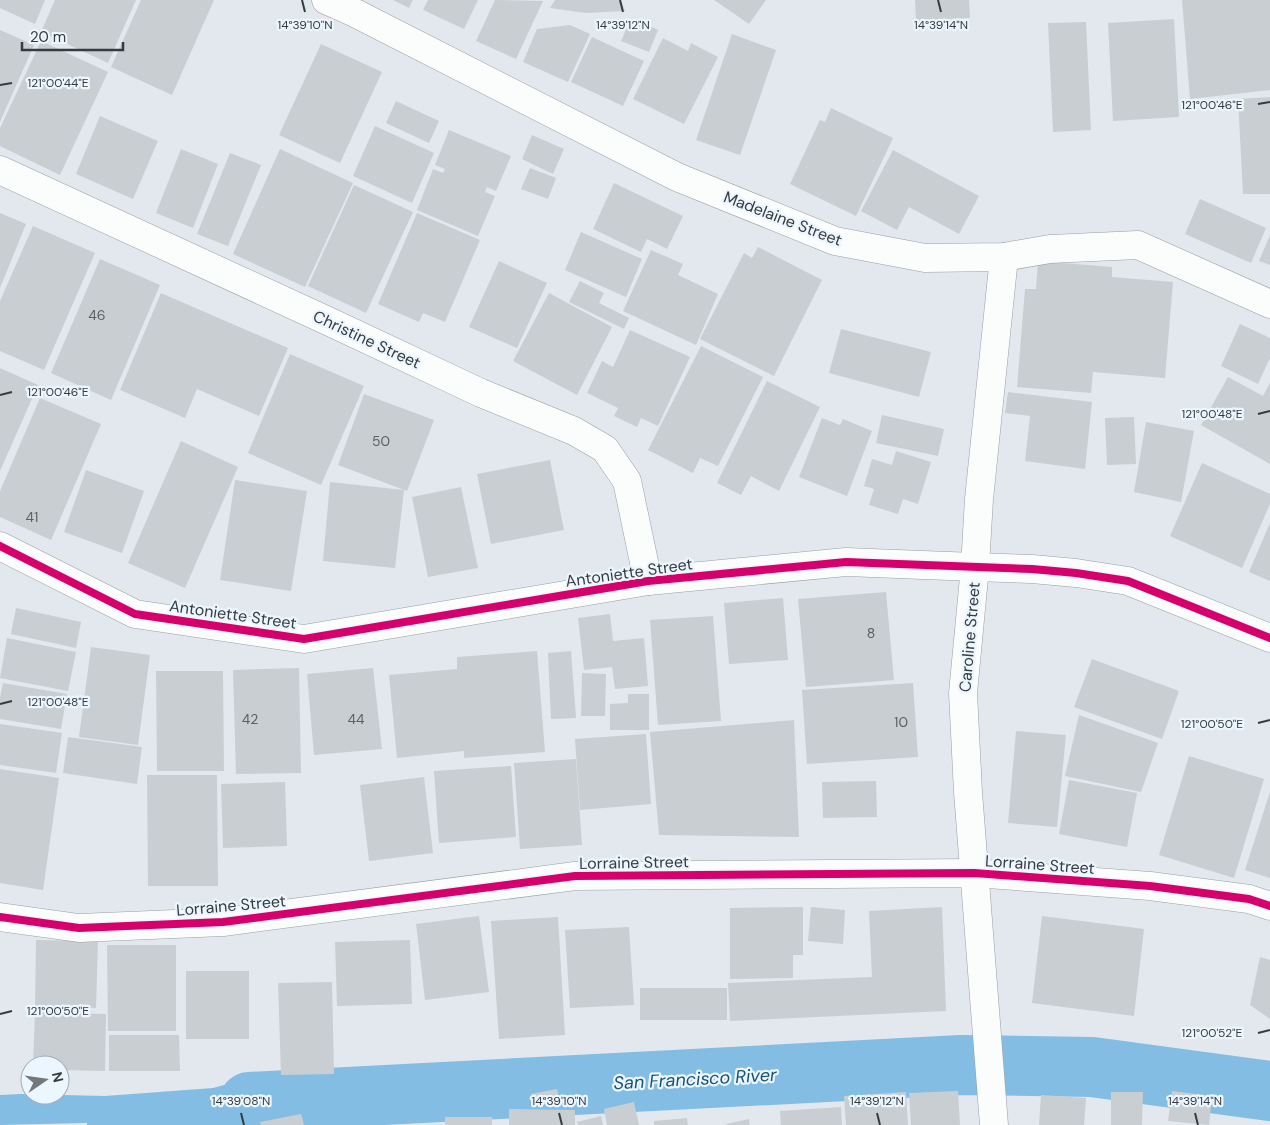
<svg xmlns="http://www.w3.org/2000/svg" width="1270" height="1125" font-family="'DM Sans',sans-serif">
<style>
.water{fill:#84bde4}
.lines{fill:none;stroke-linecap:round;stroke-linejoin:round}
.river{stroke:#84bde4;stroke-width:60}
.building{fill:#c9ced2}
.minor-casing{stroke:#9a9fa4;stroke-width:29}
.tertiary-casing{stroke:#9a9fa4;stroke-width:29}
.minor{stroke:#fbfcfc;stroke-width:28}
.tertiary{stroke:#fbfcfc;stroke-width:28}
.cycleway-casing{stroke:#ecf6fe;stroke-width:11}
.cycleway{stroke:#d6006c;stroke-width:8}
.ticks{fill:none;stroke:#363b3f;stroke-width:2}
.labels{text-anchor:middle;stroke-width:4.5;stroke-linejoin:round;paint-order:stroke}
.number-label{font-size:14px;fill:#5b6064}
.street-label{font-size:16px;fill:#363b3f;stroke:#ecf6fe}
.water-label{font-size:18px;font-style:italic;fill:#155276;stroke:#ecf6fe}
.ticks-label{font-size:12px;text-anchor:middle;fill:#363b3f;stroke:#ecf6fe;stroke-width:4.5;stroke-linejoin:round;paint-order:stroke}
</style>
<rect width="100%" height="100%" fill="#e2e8ee"/>
<!-- water -->
<path class="water" d="M239 1081 261 1083 332 1081 330 1104 273 1113 237 1125H87V1123L0 1125V1095L21 1094 105 1096 213 1088Z"/>
<g class="lines">
<!-- river -->
<path class="river" d="M249 1102 961 1065 1092 1067 1270 1091"/>
</g>
<!-- building -->
<g class="building">
<path d="M0 0H45L35 24 0 8Z"/>
<path d="M55 0H136L108 63 41 32Z"/>
<path d="M141 0H214L172 95 111 67Z"/>
<path d="M393 0H413L409 8Z"/>
<path d="M428 0H478L464 29 423 10Z"/>
<path d="M495 0 543 1 516 59 476 41Z"/>
<path d="M555 0H621L625 11 586 13 550 8Z"/>
<path d="M714 0H766L749 24Z"/>
<path d="M915 0H969L970 18 916 21Z"/>
<path d="M1182 0H1270V90L1190 99Z"/>
<path d="M1174 19 1179 117 1113 121 1108 23Z"/>
<path d="M1086 22 1091 130 1053 132 1048 23Z"/>
<path d="M643 23 658 30 649 52 621 41 628 25Z"/>
<path d="M570 25 590 34 568 82 523 62 537 29Z"/>
<path d="M0 30 34 45 0 122Z"/>
<path d="M732 34 776 50 740 155 696 140Z"/>
<path d="M592 37 644 61 623 106 571 82Z"/>
<path d="M663 38 688 51 691 43 718 57 684 124 633 99Z"/>
<path d="M41 41 108 72 60 175 0 146V128Z"/>
<path d="M321 44 382 72 340 163 279 135Z"/>
<path d="M1270 97V194H1243L1238 99Z"/>
<path d="M396 101 439 121 429 143 386 123Z"/>
<path d="M831 108 893 138 856 216 790 184 820 120 825 122Z"/>
<path d="M100 116 158 141 133 199 76 174Z"/>
<path d="M375 126 434 153 412 203 353 176Z"/>
<path d="M449 130 511 156 496 191 487 187 485 192 495 196 478 236 417 210 433 169 443 173 445 169 435 165Z"/>
<path d="M532 135 564 149 553 174 522 159Z"/>
<path d="M181 149 218 164 193 228 156 213Z"/>
<path d="M280 149 353 183 305 287 233 254Z"/>
<path d="M893 150 979 196 959 234 909 207 897 230 861 211Z"/>
<path d="M230 153 261 165 228 246 197 234Z"/>
<path d="M530 168 556 178 548 199 521 189Z"/>
<path d="M614 183 683 216 667 249 647 239 641 252 593 229Z"/>
<path d="M354 185 413 212 366 313 308 286Z"/>
<path d="M1200 199 1266 228 1251 263 1185 234Z"/>
<path d="M0 213 26 224 0 288Z"/>
<path d="M417 213 480 240 445 322 423 313 419 322 378 304Z"/>
<path d="M33 226 95 253 44 370 0 351V301Z"/>
<path d="M581 232 642 259 626 297 565 270Z"/>
<path d="M1270 235V265L1259 261Z"/>
<path d="M758 247 822 280 774 376 700 339 744 253 752 258Z"/>
<path d="M651 250 683 264 678 275 718 294 696 345 623 311Z"/>
<path d="M100 259 160 285 111 400 51 373Z"/>
<path d="M499 261 547 283 517 348 469 327Z"/>
<path d="M1038 261 1112 267V277L1173 282 1165 378 1093 372 1091 393 1017 387 1025 289H1036Z"/>
<path d="M580 281 604 293 599 303 629 318 624 329 569 302Z"/>
<path d="M161 293 288 348 259 416 197 389 185 418 120 390Z"/>
<path d="M549 293 612 327 577 395 513 361Z"/>
<path d="M1240 324 1270 338V358L1258 384 1221 366Z"/>
<path d="M841 329 931 352 919 397 829 373Z"/>
<path d="M630 330 690 357 658 426 641 418 637 427 614 416 618 408 587 393 602 361 613 367Z"/>
<path d="M701 346 763 377 718 466 700 458 693 473 648 450Z"/>
<path d="M290 354 364 386 321 485 248 453Z"/>
<path d="M0 368 38 385 0 471Z"/>
<path d="M1228 377 1263 396 1270 383V464L1201 425Z"/>
<path d="M767 381 820 407 779 491 751 476 741 495 717 483Z"/>
<path d="M1008 392 1092 402 1085 469 1025 461 1030 416 1005 413Z"/>
<path d="M364 394 434 420 407 491 338 465Z"/>
<path d="M40 398 101 424 51 540 0 517V491Z"/>
<path d="M882 415 944 429 938 456 876 443Z"/>
<path d="M1134 417 1136 464 1107 465 1105 418Z"/>
<path d="M822 418 840 425 843 419 872 431 847 496 799 477Z"/>
<path d="M1146 422 1194 431 1181 502 1134 492Z"/>
<path d="M181 441 238 467 185 588 128 563Z"/>
<path d="M896 451 931 462 918 504 903 499 898 514 869 505 874 489 864 486 872 459 892 465Z"/>
<path d="M550 460 564 530 491 544 477 474Z"/>
<path d="M1202 463 1270 494V504L1242 568 1170 536Z"/>
<path d="M86 470 144 491 122 553 64 532Z"/>
<path d="M235 480 307 491 291 591 220 580Z"/>
<path d="M330 482 404 490 395 568 323 561Z"/>
<path d="M461 487 478 568 428 577 412 497Z"/>
<path d="M1270 523V581L1249 572Z"/>
<path d="M886 592 894 680 806 687 798 599Z"/>
<path d="M783 598 788 660 729 664 724 603Z"/>
<path d="M16 608 81 622 76 648 11 634Z"/>
<path d="M610 614 613 641 644 638 648 686 615 689 612 667 584 670 578 618Z"/>
<path d="M713 616 721 721 658 725 650 620Z"/>
<path d="M7 638 76 652 68 691 0 678Z"/>
<path d="M91 647 150 655 138 745 79 737Z"/>
<path d="M537 651 545 752 464 758V751L397 758 389 675 457 669V657Z"/>
<path d="M571 651 576 718 551 719 548 653Z"/>
<path d="M1092 659 1179 691 1162 739 1074 707Z"/>
<path d="M299 668 301 773 236 774 233 670Z"/>
<path d="M373 668 382 749 314 755 307 674Z"/>
<path d="M156 671H223L224 771H157Z"/>
<path d="M582 673 606 674 605 716H581Z"/>
<path d="M3 683 67 694 61 729 0 719V698Z"/>
<path d="M913 683 918 757 807 764 802 690Z"/>
<path d="M628 694H649V730H610V704L628 703Z"/>
<path d="M1079 715 1158 743 1141 792 1065 776Z"/>
<path d="M794 720 799 837 659 835 650 732Z"/>
<path d="M0 724 62 733 56 773 0 765Z"/>
<path d="M1016 731 1066 735 1057 827 1008 823Z"/>
<path d="M646 734 651 804 580 810 575 739Z"/>
<path d="M68 737 142 747 137 784 63 773Z"/>
<path d="M1189 756 1264 779 1234 878 1159 855Z"/>
<path d="M576 759 582 845 520 849 514 763Z"/>
<path d="M511 766 516 837 439 843 434 771Z"/>
<path d="M0 769 59 778 43 890 0 883Z"/>
<path d="M147 775H217L218 886H148Z"/>
<path d="M424 777 433 853 369 861 360 785Z"/>
<path d="M1069 780 1137 793 1127 847 1059 834Z"/>
<path d="M876 781 877 817 823 818 822 782Z"/>
<path d="M285 782 287 846 223 848 221 784Z"/>
<path d="M1270 792V878L1245 870Z"/>
<path d="M803 907V955H793V978L730 979V908Z"/>
<path d="M811 907 845 910 843 944 808 941Z"/>
<path d="M942 907 946 1011 730 1021 728 983 872 977 869 911Z"/>
<path d="M479 916 489 992 425 1000 416 924Z"/>
<path d="M1042 916 1144 929 1134 1016 1032 1003Z"/>
<path d="M558 917 565 1035 499 1039 491 921Z"/>
<path d="M629 927 634 1005 570 1008 565 930Z"/>
<path d="M36 940 98 941 96 1008 35 1006Z"/>
<path d="M410 940 412 1004 337 1006 335 942Z"/>
<path d="M107 945H176V1031H108Z"/>
<path d="M1260 957 1270 960V1019L1250 1005Z"/>
<rect x="186" y="971" width="63" height="68"/>
<path d="M332 982 334 1074 281 1075 278 983Z"/>
<rect x="640" y="988" width="87" height="32"/>
<path d="M35 1012 106 1014 105 1071 60 1070V1065H33Z"/>
<path d="M109 1035H179L180 1071H109Z"/>
<path d="M557 1089 560 1101 533 1106 531 1094Z"/>
<path d="M958 1091 960 1125H911L909 1093Z"/>
<path d="M1172 1091 1212 1096 1209 1125 1168 1121Z"/>
<path d="M906 1092 908 1125H846L844 1096Z"/>
<path d="M1111 1092H1143L1142 1125H1111Z"/>
<path d="M1041 1095 1086 1098 1084 1125H1039Z"/>
<path d="M634 1102 639 1125H607L604 1109Z"/>
<path d="M841 1107 842 1125H781L780 1111Z"/>
<path d="M509 1109 575 1110V1125H509Z"/>
<path d="M301 1114 304 1125H261L260 1122Z"/>
<path d="M601 1116 603 1125H578L577 1122Z"/>
<rect x="445" y="1117" width="47" height="8"/>
<path d="M687 1118 688 1125H654V1121Z"/>
<path d="M749 1119 750 1125H726V1124Z"/>
</g>
<g class="lines">
<!-- minor casing -->
<g class="minor-casing">
<g id="minor">
<path d="M326 0 355 13 677 177 835 241 925 258 1004 257 1050 249 1138 245 1270 304"/>
<path d="M0 170 330 322 481 393 574 431 605 449 627 481 648 581"/>
<path d="M0 546 135 614 304 639 648 581 846 562 975 567 979 499 1004 257"/>
<path d="M0 917 79 928 223 922 575 876 974 873 1150 886 1249 899 1270 906"/>
</g>
</g>
<!-- tertiary casing -->
<g class="tertiary-casing">
<path id="tertiary" d="M994 1125 968 792 963 693 975 567 1032 569 1076 573 1128 581 1270 638"/>
</g>
<!-- minor -->
<use href="#minor" class="minor"/>
<!-- tertiary -->
<use href="#tertiary" class="tertiary"/>
<!-- cycleway casing -->
<g class="cycleway-casing">
<g id="cycleway">
<path d="M0 546 135 614 304 639 648 581 846 562 1032 569 1076 573 1128 581 1270 638"/>
<path d="M0 917 79 928 223 922 575 876 974 873 1150 886 1249 899 1270 906"/>
</g>
</g>
<!-- cycleway -->
<use href="#cycleway" class="cycleway"/>
</g>
<!-- ticks -->
<path class="ticks" d="M302 0 305 12M620 0 623 12M938 0 941 12M0 85 12 83M1258 104 1270 102M0 395 12 392M1258 414 1270 411M0 704 12 701M1258 723 1270 720M0 1014 12 1011M1258 1033 1270 1030M241 1113 244 1125M559 1113 562 1125M877 1113 880 1125M1195 1113 1198 1125"/>
<g class="labels">
<!-- number labels -->
<g class="number-label">
<text x="97" y="320">46</text>
<text x="381" y="446">50</text>
<text x="32" y="522">41</text>
<text x="871" y="638">8</text>
<text x="250" y="724">42</text>
<text x="356" y="724">44</text>
<text x="901" y="727">10</text>
</g>
<!-- street labels -->
<g class="street-label">
<text transform="translate(783 218) rotate(21)" y="6">Madelaine Street</text>
<text transform="translate(367 339) rotate(25)" y="6">Christine Street</text>
<text transform="translate(629 572) rotate(-8)" y="6">Antoniette Street</text>
<text transform="translate(233 614) rotate(8)" y="6">Antoniette Street</text>
<text transform="translate(969 637) rotate(-85)" y="6">Caroline Street</text>
<text transform="translate(634 862) rotate(-1)" y="6">Lorraine Street</text>
<text transform="translate(1040 864) rotate(4)" y="6">Lorraine Street</text>
<text transform="translate(231 905) rotate(-5)" y="6">Lorraine Street</text>
</g>
<!-- water labels -->
<g class="water-label">
<text transform="translate(695 1079) rotate(-3)" y="6">San Francisco River</text>
</g>
</g>
<g class="ticks-label">
<text x="305" y="29">14°39'10"N</text>
<text x="623" y="29">14°39'12"N</text>
<text x="941" y="29">14°39'14"N</text>
<text x="58" y="87">121°00'44"E</text>
<text x="1212" y="109">121°00'46"E</text>
<text x="58" y="396">121°00'46"E</text>
<text x="1212" y="418">121°00'48"E</text>
<text x="58" y="706">121°00'48"E</text>
<text x="1212" y="728">121°00'50"E</text>
<text x="58" y="1015">121°00'50"E</text>
<text x="1212" y="1037">121°00'52"E</text>
<text x="241" y="1105">14°39'08"N</text>
<text x="559" y="1105">14°39'10"N</text>
<text x="877" y="1105">14°39'12"N</text>
<text x="1195" y="1105">14°39'14"N</text>
</g>
<!-- north arrow -->
<g transform="translate(45 1080) rotate(77)"><circle r="24" fill="#ecf6fe" stroke="#a3abb2"/>
<path d="M0-4L9 19L0 12L-9 19Z" fill="#72787c"/>
<text y="-8" font-size="14" font-weight="bold" text-anchor="middle" fill="#363b3f">N</text>
</g>
<!-- scale -->
<path d="M22 42v8h101v-8" fill="none" stroke="#363b3f" stroke-width="2.5"/>
<text x="30" y="42" font-size="15" fill="#363b3f" stroke="#ecf6fe" stroke-width="4" paint-order="stroke">20 m</text>
</svg>
